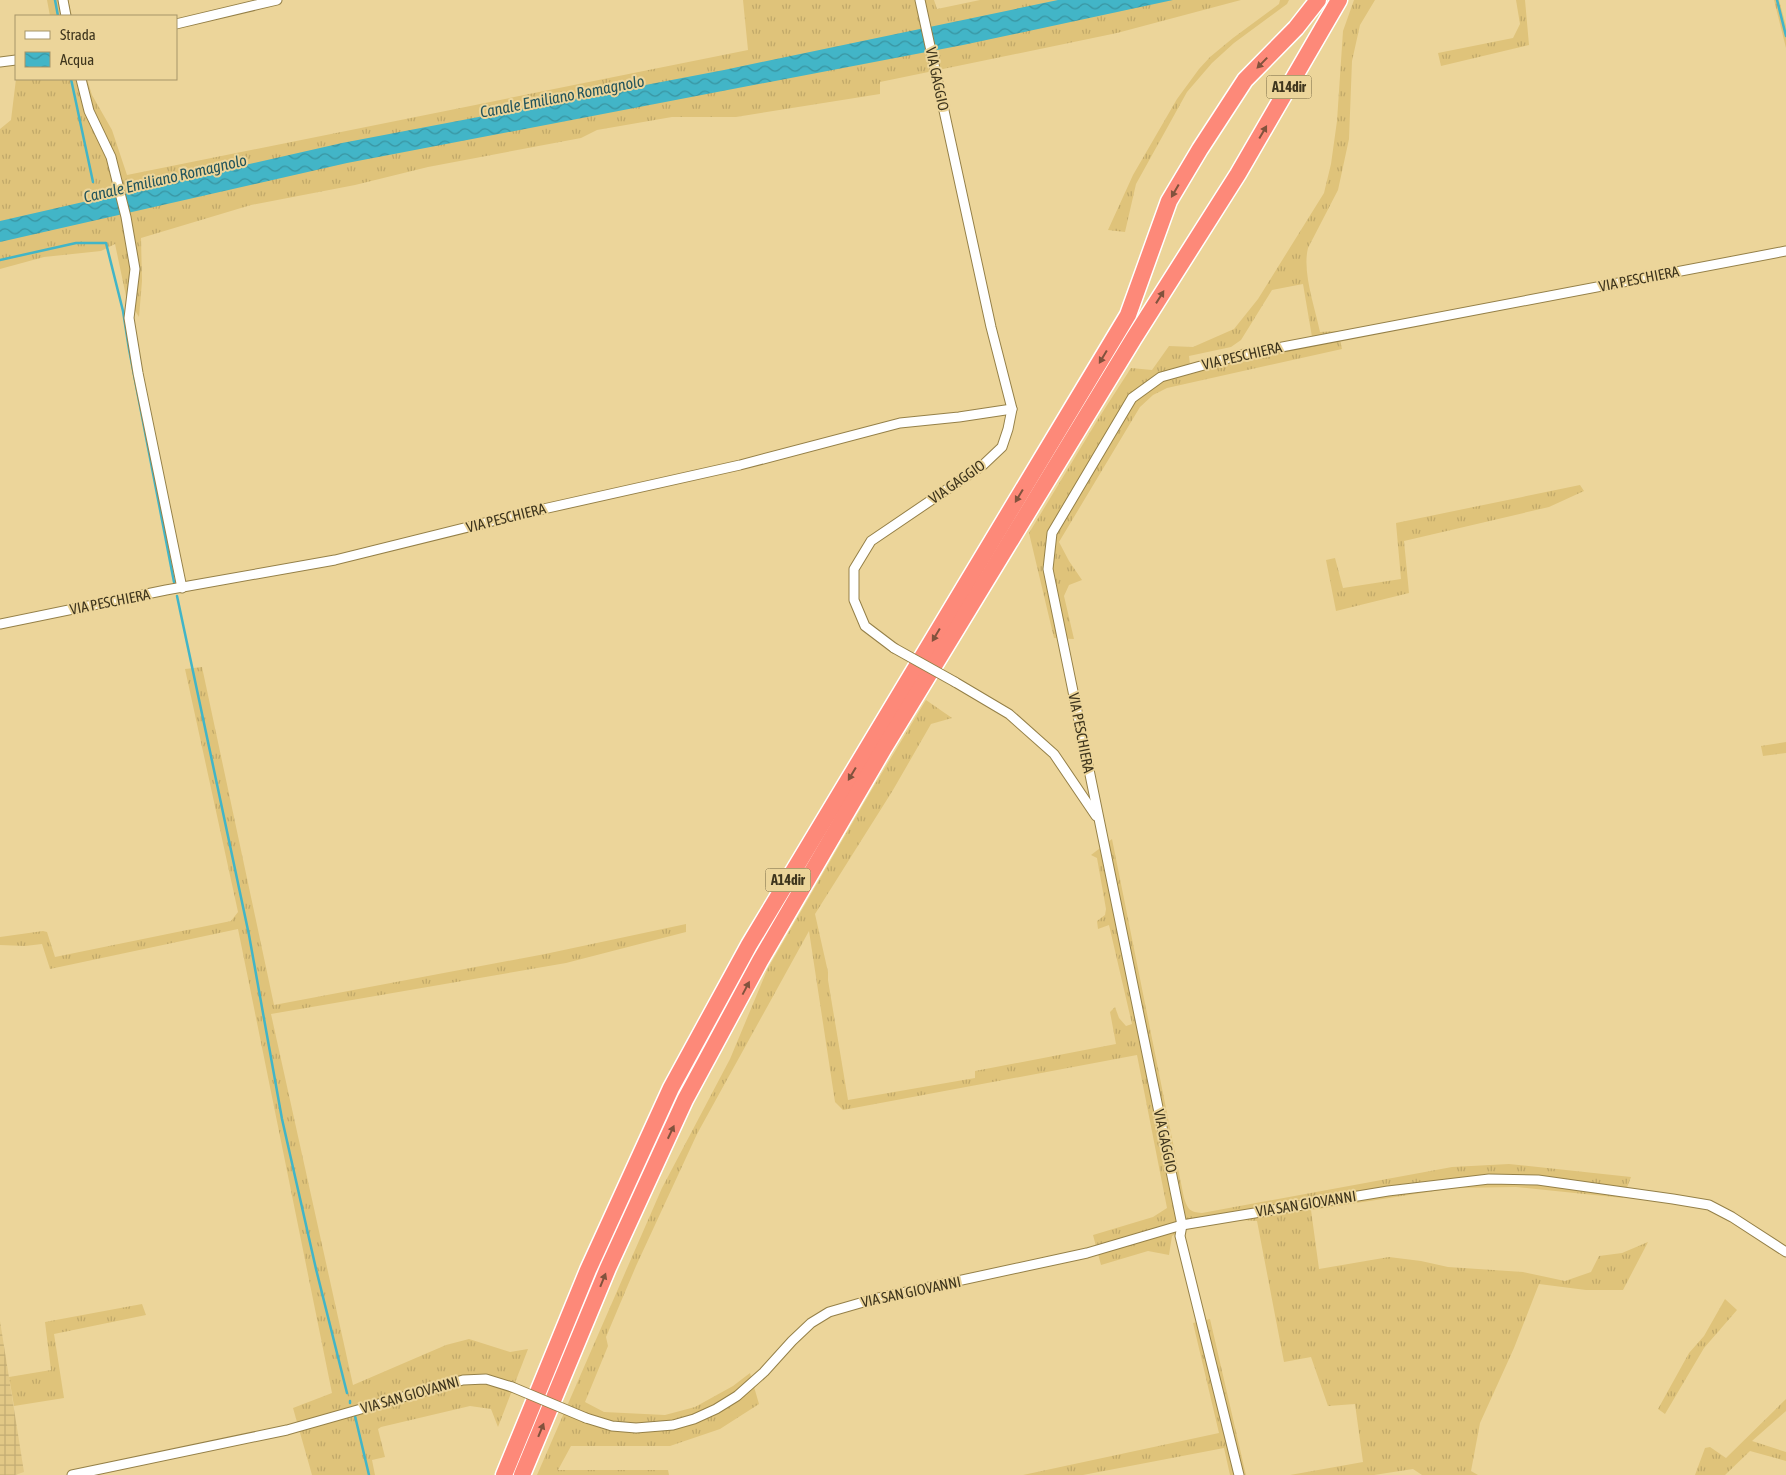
<svg xmlns="http://www.w3.org/2000/svg" width="1786" height="1475" font-family="'Asap Condensed',sans-serif">
<style>
.industrial{fill:url(#industrial-grid)}
.grass{fill:url(#grass-tufts);fill-rule:evenodd}
.water{fill:url(#water-waves)}
.lines{fill:none;stroke-linecap:round;stroke-linejoin:round}
.stream{stroke:#42b5c7;stroke-width:2.5}
.minor-casing{stroke:#958048;stroke-width:11}
.motorway-casing{stroke:#fff;stroke-width:19}
.minor{stroke:#fff;stroke-width:9}
.motorway{stroke:#fd8979;stroke-width:16}
.minor-bridge-casing{stroke:#958048;stroke-width:11;stroke-linecap:butt}
.minor-bridge{stroke:#fff;stroke-width:9}
.oneway{fill:#81523d}
.labels{text-anchor:middle;stroke-width:4;stroke-linejoin:round;paint-order:stroke}
.shield{fill:#ecd59a;stroke:#726542;stroke-width:1}
.shield-label{font-size:14px;font-weight:bold;fill:#3e351d}
.street-label{font-size:15px;fill:#3e351d;stroke:#ecd59a}
.water-label{font-size:16px;font-style:italic;fill:#24555c;stroke:#ecd59a}
</style>
<defs>
<pattern id="industrial-grid" width="8" height="8" patternUnits="userSpaceOnUse" patternTransform="scale(1.25)"><rect width="8" height="8" fill="#e2c886"/><path d="M0 4h8M4 0v8" fill="none" stroke="#c3ac73"/></pattern>
<pattern id="grass-tufts" width="24" height="20" patternUnits="userSpaceOnUse" patternTransform="scale(1.25)"><rect width="24" height="20" fill="#dfc37a"/><path d="M3 7l-1-3M5 7V3M7 7l1-3M15 17l-1-3M17 17v-4M19 17l1-3" fill="none" stroke="#c0a869"/></pattern>
<pattern id="water-waves" width="16" height="10" patternUnits="userSpaceOnUse" patternTransform="scale(1.25)"><rect width="16" height="10" fill="#42b5c7"/><path d="M0 5q4-4 8 0t8 0" fill="none" stroke="#3994a1"/></pattern>
</defs>
<rect width="100%" height="100%" fill="#ecd59a"/>
<!-- industrial -->
<path class="industrial" d="M0 1321 24 1472 15 1475H0Z"/>
<!-- grass -->
<g class="grass">
<path d="M47 0H68L72 16H50Z"/>
<path d="M743 0H934L937 9 980 0H1241L1117 33 880 82V94L736 117H672L597 130 581 138 428 167 355 185 251 205 141 238 142 281 139 317 126 296 115 244 101 251 44 257 0 269V129L11 120 16 79H87L92 95 112 130 127 175 748 50Z"/>
<path d="M1280 0H1289L1287 4 1234 43 1212 63 1187 92 1136 184 1125 232 1108 230 1133 175 1177 99 1199 69 1210 57 1233 38 1279 4Z"/>
<path d="M1354 0H1375L1360 25 1352 61 1349 139 1338 190 1308 248C1302 272 1315 308 1320 332L1338 331 1342 349 1167 388 1153 395 1140 407 1059 542 1069 561 1082 580 1069 585 1064 596 1074 639 1054 638 1029 533 1100 416 1131 368 1152 370 1169 346 1193 347 1234 329 1258 299 1324 193 1331 164 1337 121 1343 31ZM1303 284 1312 337 1190 365 1189 356 1231 347 1241 340 1272 290Z"/>
<path d="M1516 0H1525L1529 45 1441 66 1438 53 1513 38 1520 24Z"/>
<path d="M1774 0H1779L1786 26V48Z"/>
<path d="M1580 485 1584 491 1549 507 1404 541 1409 593 1336 611 1326 560 1335 558 1343 588 1401 579 1396 523Z"/>
<path d="M202 667 274 1005 545 954 686 924V932L566 963 271 1014 353 1385 446 1345 469 1339 510 1352 528 1349 498 1427 491 1409 470 1406 381 1427 378 1429 385 1457 372 1460 375 1475H312L293 1408 332 1393 238 929 50 969 42 944 25 946 0 945V937L43 931 47 932 55 957 231 921 238 912 185 669Z"/>
<path d="M926 700 952 718 931 724 893 790 815 914 828 972V980L848 1100 975 1078V1071L1116 1044 1110 1012 1115 1007 1119 1018 1126 1026 1132 1024 1109 925 1098 929 1097 921 1105 915 1106 909 1097 858 1091 855 1112 839 1184 1198C1188 1210 1190 1212 1202 1213L1452 1167 1509 1164 1631 1177 1623 1198 1516 1187 1454 1188 1311 1210 1319 1269 1389 1257 1421 1261 1448 1267 1523 1272 1565 1281 1591 1272 1599 1256 1622 1253 1648 1242 1623 1290H1586L1539 1284 1514 1348 1480 1423 1471 1471 1478 1475H1422L1413 1469 1374 1475H1290L1363 1462 1355 1404 1328 1406 1311 1357 1284 1362 1257 1221 1242 1220 1186 1229 1172 1236 1169 1255 1148 1251 1101 1265 1093 1235 1153 1217 1167 1208 1137 1055 843 1110 835 1102 809 931 697 1134 636 1266 606 1337 608 1346 585 1402 604 1412 665 1415 695 1407 733 1386 750 1373 759 1404 720 1429 670 1446H571L558 1470H668L669 1475H537L662 1188 730 1059 768 968 871 791Z"/>
<path d="M1786 742V753L1763 756 1761 746Z"/>
<path d="M1725 1299 1737 1310 1704 1348 1665 1414 1658 1409 1689 1353 1704 1336Z"/>
<path d="M142 1304 146 1315 54 1334 64 1398 14 1406 9 1377 51 1370 45 1322Z"/>
<path d="M1210 1319 1246 1475H1230L1224 1448 1083 1475H1023L1219 1433 1193 1323Z"/>
<path d="M1786 1399V1411L1752 1441 1786 1452V1461L1750 1451 1725 1475H1695L1705 1448 1710 1447 1726 1458Z"/>
</g>
<!-- water -->
<path class="water" d="M1058 0H1173L963 45 347 163 0 242V221L342 143 724 70Z"/>
<g class="lines">
<!-- stream -->
<g class="stream">
<path d="M55 0 58 16"/>
<path d="M1777 0 1786 36"/>
<path d="M71 79 93 182"/>
<path d="M0 260 76 243H106L123 311 129 349 174 582"/>
<path d="M177 596 249 935 282 1119 316 1269 347 1393"/>
<path d="M350 1401V1403"/>
<path d="M355 1416 369 1475"/>
</g>
<!-- minor casing -->
<g class="minor-casing">
<g id="minor">
<path d="M63 0 66 16"/>
<path d="M176 24 277 0"/>
<path d="M0 62 16 60"/>
<path d="M81 79 89 111 111 157 126 217 135 269 129 318 138 373 182 588"/>
<path d="M0 624 166 590 335 560 521 514 740 465 900 423 959 417 1012 409"/>
<path d="M894 648 865 626 854 600V569L871 541 983 465 1002 447 1008 429 1012 409 991 327 920 0"/>
<path d="M955 682 1009 714 1054 754 1096 816"/>
<path d="M586 1418 612 1426 636 1428 673 1425 694 1419 716 1409 737 1396 764 1372 792 1341 811 1323 829 1312 874 1299 1087 1253 1182 1225 1388 1191 1489 1179 1538 1180 1673 1199 1709 1205 1732 1217 1786 1252"/>
<path d="M72 1475 287 1430 463 1380 486 1379 512 1387"/>
<path d="M1239 1475 1180 1236 1182 1225 1048 569 1052 533 1132 398 1161 377 1240 355 1786 251"/>
</g>
</g>
<!-- motorway casing -->
<g class="motorway-casing">
<g id="motorway">
<path d="M504 1475 588 1270 671 1088 749 945 1128 315 1169 201 1200 149 1245 80 1296 28 1318 0"/>
<path d="M522 1475 608 1268 685 1100 760 961 884 748 1134 338 1238 174 1339 0"/>
</g>
</g>
<!-- minor -->
<use href="#minor" class="minor"/>
<!-- motorway -->
<use href="#motorway" class="motorway"/>
<!-- minor-bridge casing -->
<g class="minor-bridge-casing">
<g id="minor-bridge">
<path d="M894 648 955 682"/>
<path d="M512 1387 586 1418"/>
</g>
</g>
<!-- minor-bridge -->
<use href="#minor-bridge" class="minor-bridge"/>
</g>
<!-- one-way arrows -->
<defs><path id="oneway-solid" d="M-6-.8H1V-3.2L6.5 0L1 3.2V.8H-6Z" transform="scale(1.25)"/></defs>
<g class="oneway">
<use href="#oneway-solid" transform="translate(1262 63) rotate(134)"/>
<use href="#oneway-solid" transform="translate(1263 132) rotate(-60)"/>
<use href="#oneway-solid" transform="translate(1175 191) rotate(120)"/>
<use href="#oneway-solid" transform="translate(1160 297) rotate(-58)"/>
<use href="#oneway-solid" transform="translate(1103 357) rotate(121)"/>
<use href="#oneway-solid" transform="translate(1019 496) rotate(121)"/>
<use href="#oneway-solid" transform="translate(936 635) rotate(121)"/>
<use href="#oneway-solid" transform="translate(852 774) rotate(121)"/>
<use href="#oneway-solid" transform="translate(746 988) rotate(-62)"/>
<use href="#oneway-solid" transform="translate(671 1132) rotate(-65)"/>
<use href="#oneway-solid" transform="translate(603 1280) rotate(-68)"/>
<use href="#oneway-solid" transform="translate(541 1430) rotate(-68)"/>
</g>
<g class="labels">
<!-- shield labels -->
<g class="shield">
<rect x="1266.5" y="75.5" width="45" height="23" rx="4"/>
<rect x="765.5" y="868.5" width="45" height="23" rx="4"/>
</g>
<g class="shield-label">
<text x="1289" y="92">A14dir</text>
<text x="788" y="885">A14dir</text>
</g>
<!-- street labels -->
<g class="street-label">
<text transform="translate(937 79) rotate(78)" y="5">VIA GAGGIO</text>
<text transform="translate(1639 279) rotate(-11)" y="5">VIA PESCHIERA</text>
<text transform="translate(1242 356) rotate(-13)" y="5">VIA PESCHIERA</text>
<text transform="translate(957 482) rotate(-35)" y="5">VIA GAGGIO</text>
<text transform="translate(506 518) rotate(-14)" y="5">VIA PESCHIERA</text>
<text transform="translate(110 602) rotate(-11)" y="5">VIA PESCHIERA</text>
<text transform="translate(1081 733) rotate(79)" y="5">VIA PESCHIERA</text>
<text transform="translate(1165 1141) rotate(78)" y="5">VIA GAGGIO</text>
<text transform="translate(1306 1204) rotate(-9)" y="5">VIA SAN GIOVANNI</text>
<text transform="translate(911 1292) rotate(-12)" y="5">VIA SAN GIOVANNI</text>
<text transform="translate(410 1395) rotate(-16)" y="5">VIA SAN GIOVANNI</text>
</g>
<!-- water labels -->
<g class="water-label">
<text transform="translate(562 96) rotate(-11)" y="6">Canale Emiliano Romagnolo</text>
<text transform="translate(165 178) rotate(-13)" y="6">Canale Emiliano Romagnolo</text>
</g>
</g>
<!-- legend -->
<rect x="15" y="15" width="162" height="65" fill="#ecd59a" stroke="#a69568"/>
<rect x="25" y="31" width="25" height="8" fill="#ffffff" stroke="#a69568"/>
<text x="60" y="40" font-size="15" fill="#3e351d">Strada</text>
<rect x="25" y="52" width="25" height="15" fill="url(#water-waves)" stroke="#a69568"/>
<text x="60" y="65" font-size="15" fill="#3e351d">Acqua</text>
</svg>
